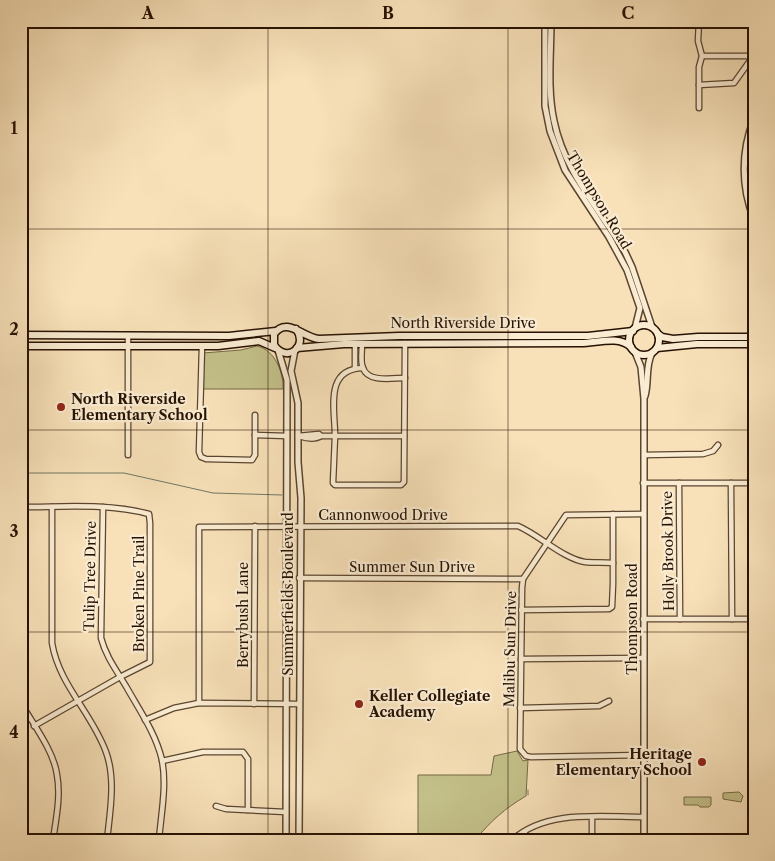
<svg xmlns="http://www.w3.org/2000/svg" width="775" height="861" font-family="'Libre Caslon Text',serif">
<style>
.green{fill:#c4c18a;stroke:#756946}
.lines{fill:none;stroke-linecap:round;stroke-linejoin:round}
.stream{stroke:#6f7967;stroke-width:1}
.minor-casing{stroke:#5a4530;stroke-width:7}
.tertiary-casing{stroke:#5a4530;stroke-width:8}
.secondary-casing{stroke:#261102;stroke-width:9}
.minor{stroke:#faecd2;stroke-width:4.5}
.tertiary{stroke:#faecd2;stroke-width:5}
.secondary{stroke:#faecd2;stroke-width:6}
.grid{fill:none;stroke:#261102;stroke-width:1;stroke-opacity:0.55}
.poi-dot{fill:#8f2418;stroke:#faecd2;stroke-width:2}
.labels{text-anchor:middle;stroke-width:4.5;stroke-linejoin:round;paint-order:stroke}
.street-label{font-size:14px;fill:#261102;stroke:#faecd2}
.poi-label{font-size:14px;font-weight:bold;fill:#261102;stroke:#faecd2;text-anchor:start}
.neatline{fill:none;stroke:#261102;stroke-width:2}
.grid-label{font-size:16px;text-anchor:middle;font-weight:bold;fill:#261102}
</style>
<rect width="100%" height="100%" fill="#f8e1b9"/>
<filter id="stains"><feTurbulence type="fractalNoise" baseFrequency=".004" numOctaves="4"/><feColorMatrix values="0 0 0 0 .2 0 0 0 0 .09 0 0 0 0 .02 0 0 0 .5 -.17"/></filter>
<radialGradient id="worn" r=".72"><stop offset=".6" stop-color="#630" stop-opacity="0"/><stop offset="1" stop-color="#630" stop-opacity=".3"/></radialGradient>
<!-- green -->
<g class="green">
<path d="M257 346C275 350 284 373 283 389H202L203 353 241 350Z"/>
<path d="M517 751 523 761 528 760 526 796C504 809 491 821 475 840H418V775H491L494 756Z"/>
<path d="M739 792 743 796 741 802 723 799V793Z"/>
<path d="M684 797H711V805L709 807H700L698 805H684Z"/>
</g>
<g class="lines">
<!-- stream -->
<g class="stream">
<path d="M21 473H124L213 493 282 495"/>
<path d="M528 790V795"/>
</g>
<!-- minor casing -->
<g class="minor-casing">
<g id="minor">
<path d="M699 21 698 41 702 56 699 67V108"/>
<path d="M702 56H753"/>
<path d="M699 85 734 83 754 55"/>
<path d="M128 336V455"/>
<path d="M355 344V368"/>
<path d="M362 344C362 351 360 362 363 368 368 383 393 378 405 378"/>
<path d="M202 346 199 452 201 457 206 459 252 460 255 455V415"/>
<path d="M363 368C324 369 335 409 335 436H404"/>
<path d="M255 435 287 436"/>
<path d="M298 436 319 434 321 436H335L333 483 335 485H401L404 482 405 343"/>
<path d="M299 436C305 438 315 440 321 436"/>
<path d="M644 455 703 454 713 451 718 445"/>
<path d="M643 483H754"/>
<path d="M679 483 680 619"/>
<path d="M731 483 732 619"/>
<path d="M21 507C64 507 107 503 149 514L150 523V662L120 677 34 726"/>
<path d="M52 507V643C59 685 92 713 106 752 116 779 110 812 107 840"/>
<path d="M103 507 101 638C106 657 117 671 127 688 140 711 156 734 162 760 167 786 161 814 159 840"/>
<path d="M299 578 523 579"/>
<path d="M521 610 609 609 612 607 613 584V514"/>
<path d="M643 619H754"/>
<path d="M521 659 643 658"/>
<path d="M21 703C33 724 54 751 57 775 61 796 56 819 53 840"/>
<path d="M199 703V527L518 526C539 535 564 559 585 562 594 563 604 562 613 563"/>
<path d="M254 704 255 526"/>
<path d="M520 708 599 706 609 701"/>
<path d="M145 720 174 708 199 703 299 704"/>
<path d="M643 755 531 757 526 756 520 749 522 588 523 579 566 515 643 514"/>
<path d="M162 761 203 752H243L248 759V810"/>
<path d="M216 806 226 809 286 812"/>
<path d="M592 817V840"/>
<path d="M524 832 529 840"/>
<path d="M512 840C547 809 600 817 643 817"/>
</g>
</g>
<!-- tertiary casing -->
<g class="tertiary-casing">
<g id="tertiary">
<path d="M545 21V106L550 131 565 170 609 237 627 270 640 308 635 328"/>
<path d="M551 21C551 54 547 89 554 121 564 171 600 210 625 252L632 267 652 327"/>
<path d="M754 119C741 151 741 187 754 219"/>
<path d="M278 350 287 380 286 840"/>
<path d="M295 350 291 371 298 403V462L301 498 299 840"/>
<path d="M635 352 641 367 644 399V840"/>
<path d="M645 396C649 382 645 366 652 353"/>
</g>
</g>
<!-- secondary casing -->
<g class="secondary-casing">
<g id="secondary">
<circle cx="644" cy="340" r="15"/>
<path d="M296 329C309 346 287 364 274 345V334C287 316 303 338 319 339L399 336H588L633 331"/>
<path d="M658 334 662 337 673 339 698 337H754"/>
<path d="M21 335 229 336 276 331"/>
<path d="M21 346H218L259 341 275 348"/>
<path d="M297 348 344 344 581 343C597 343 618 335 631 347"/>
<path d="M657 348 697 344H754"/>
</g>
</g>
<!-- minor -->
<use href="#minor" class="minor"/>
<!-- tertiary -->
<use href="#tertiary" class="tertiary"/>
<!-- secondary -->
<use href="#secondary" class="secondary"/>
</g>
<!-- grid -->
<path class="grid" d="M268 21V840M508 21V840M21 229H754M21 430H754M21 632H754"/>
<!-- markers -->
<g class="poi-dot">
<circle cx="61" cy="407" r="5"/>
<circle cx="359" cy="704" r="5"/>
<circle cx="702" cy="762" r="5"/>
</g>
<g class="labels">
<!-- street labels -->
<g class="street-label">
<text transform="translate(599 200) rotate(59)" y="5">Thompson Road</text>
<text x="463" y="328">North Riverside Drive</text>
<text x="383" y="520">Cannonwood Drive</text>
<text transform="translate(668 551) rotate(-91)" y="5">Holly Brook Drive</text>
<text x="412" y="572">Summer Sun Drive</text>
<text transform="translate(90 576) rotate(-89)" y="5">Tulip Tree Drive</text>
<text transform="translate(139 594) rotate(-90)" y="5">Broken Pine Trail</text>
<text transform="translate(288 594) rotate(-90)" y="5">Summerfields Boulevard</text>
<text transform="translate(243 615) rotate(-90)" y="5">Berrybush Lane</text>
<text transform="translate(632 619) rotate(-90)" y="5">Thompson Road</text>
<text transform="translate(510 649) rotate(-89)" y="5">Malibu Sun Drive</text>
</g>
<!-- poi labels -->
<g class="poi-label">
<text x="71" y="404">North Riverside<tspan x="71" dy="16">Elementary School</tspan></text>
<text x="369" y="701">Keller Collegiate<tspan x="369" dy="16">Academy</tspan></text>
<text x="692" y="759" text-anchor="end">Heritage<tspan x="692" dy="16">Elementary School</tspan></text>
</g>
</g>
<!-- margin -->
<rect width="775" height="861" fill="none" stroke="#f8e1b9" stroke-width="55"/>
<rect x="28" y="28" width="720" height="806" class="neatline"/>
<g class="grid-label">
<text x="148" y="19">A</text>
<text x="388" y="19">B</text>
<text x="628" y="19">C</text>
<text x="14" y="134">1</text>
<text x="14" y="335">2</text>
<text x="14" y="537">3</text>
<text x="14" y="738">4</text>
</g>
<rect width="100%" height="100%" filter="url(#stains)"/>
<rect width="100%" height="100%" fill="url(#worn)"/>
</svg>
